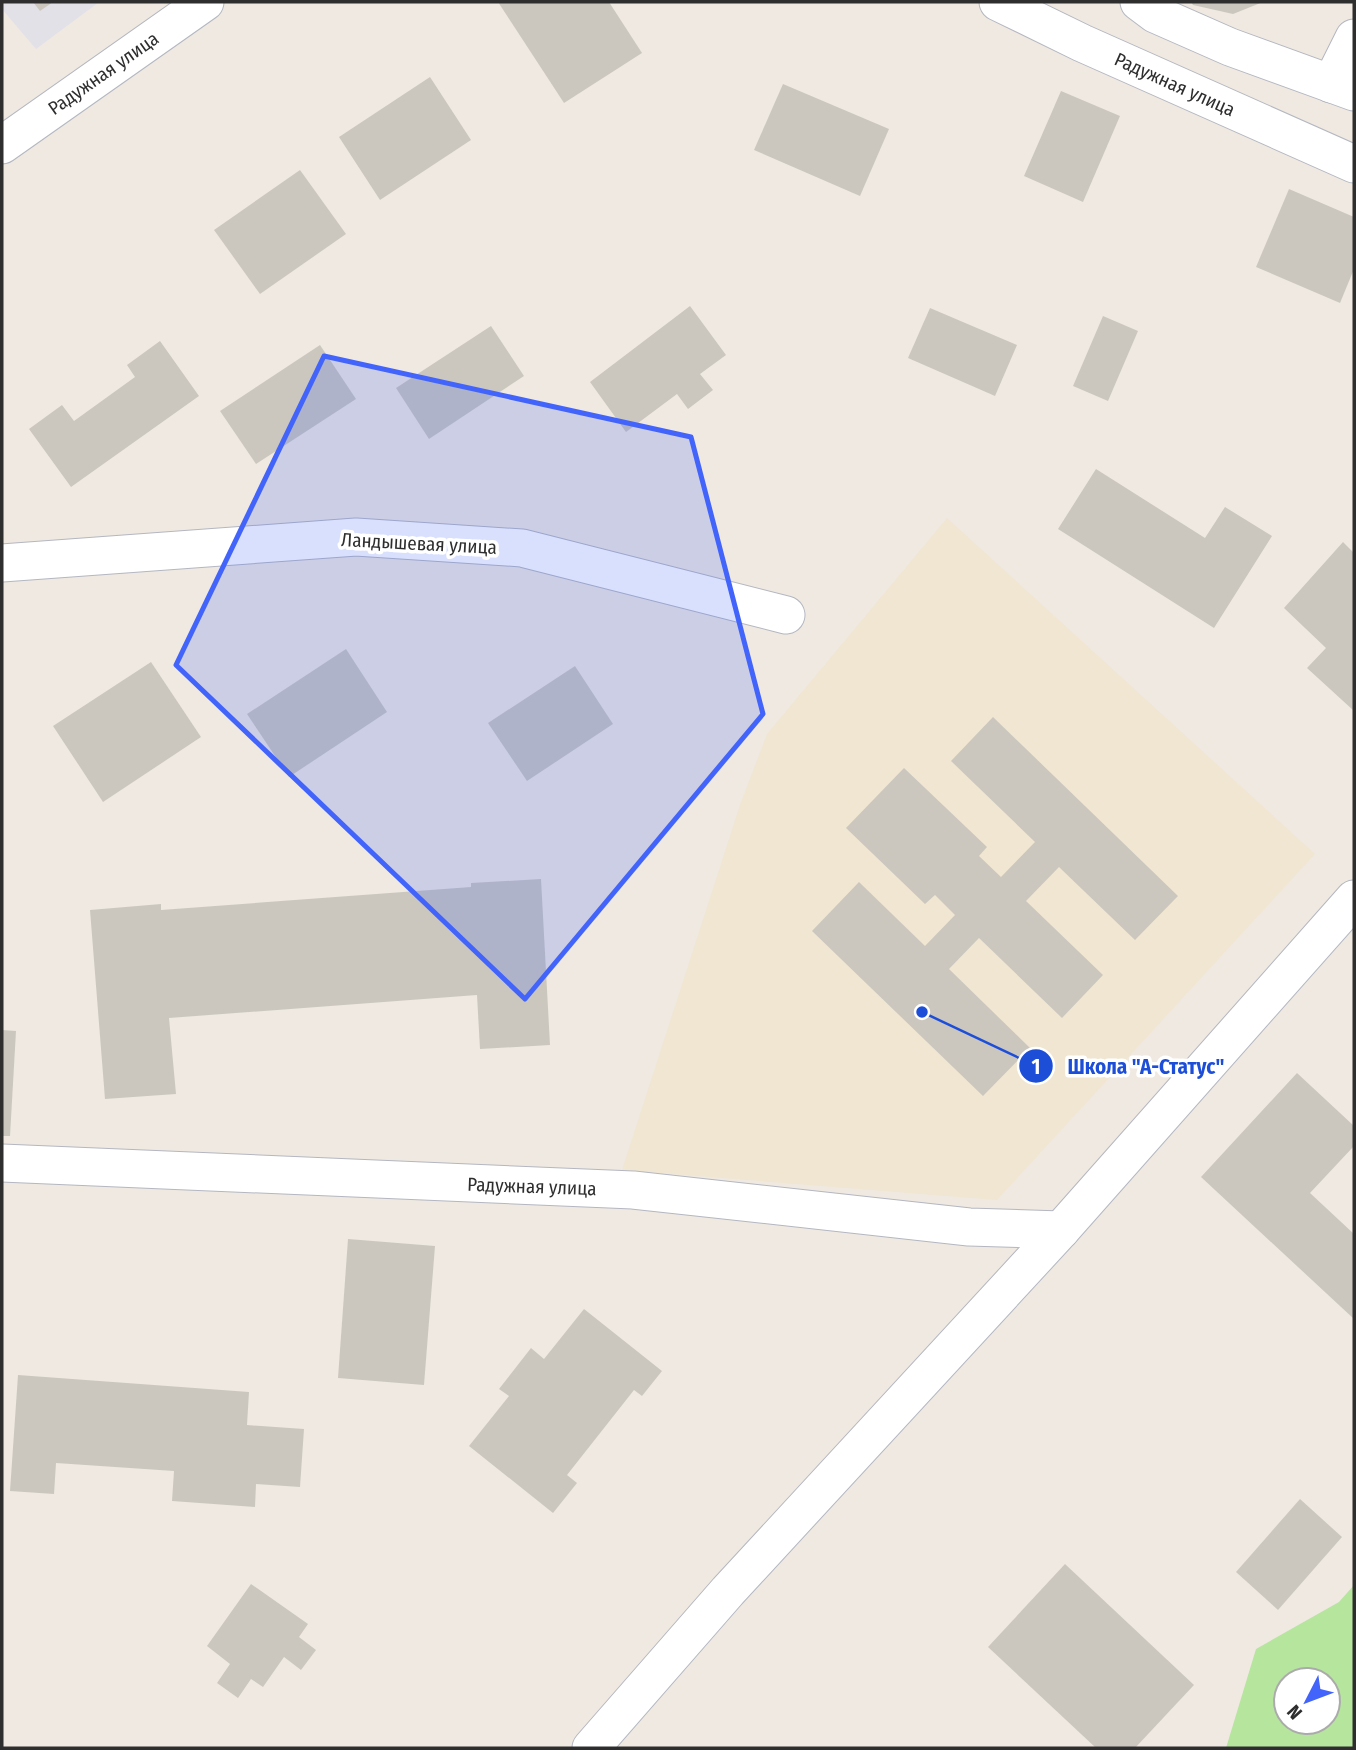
<svg xmlns="http://www.w3.org/2000/svg" width="1356" height="1750" font-family="'Fira Sans Condensed',sans-serif">
<style>
.industrial{fill:#e3e1e8}
.education{fill:#f0e6d1}
.green{fill:#b6e59e;fill-rule:evenodd}
.building{fill:#cbc7bf}
.lines{fill:none;stroke-linecap:round;stroke-linejoin:round}
.minor-casing{stroke:#b4b7c1;stroke-width:39}
.minor{stroke:#fff;stroke-width:37}
.marked{fill:#4264fb;fill-opacity:0.2;stroke:#4264fb;stroke-width:5;stroke-linejoin:round}
.labels{text-anchor:middle;stroke-width:7;stroke-linejoin:round;paint-order:stroke}
.street-label{font-size:19px;fill:#2e2e2e;stroke:#fff}
.leader{fill:none;stroke:#1d4ed8;stroke-width:2.5}
.callout-dot{fill:#1d4ed8;stroke:#fff;stroke-width:2.5}
.mark-label{font-size:21px;text-anchor:middle;font-weight:bold;fill:#fff}
.callout-label{font-size:21px;text-anchor:middle;font-weight:bold;fill:#1d4ed8;stroke:#fff;stroke-width:7;stroke-linejoin:round;paint-order:stroke}
</style>
<rect width="100%" height="100%" fill="#efe9e1"/>
<!-- industrial -->
<path class="industrial" d="M2 2H99L36 49 2 9Z"/>
<!-- education -->
<path class="education" d="M947 518 1315 854 997 1200 622 1170 740 805 767 734Z"/>
<!-- green -->
<path class="green" d="M1354 1585V1748H1226L1256 1649 1339 1602ZM1286 1680H1328V1722H1286Z"/>
<!-- building -->
<g class="building">
<path d="M33 2H53L40 11Z"/>
<path d="M498 2H609L642 53 564 103Z"/>
<path d="M1191 2H1263L1233 14 1193 5Z"/>
<path d="M430 77 471 140 380 200 339 137Z"/>
<path d="M783 84 889 129 860 196 754 150Z"/>
<path d="M1061 91 1120 116 1083 202 1024 176Z"/>
<path d="M300 170 346 234 260 294 214 230Z"/>
<path d="M1289 189 1354 217V269L1340 303 1256 267Z"/>
<path d="M690 306 726 355 700 374 713 390 688 409 677 394 626 432 590 382Z"/>
<path d="M930 308 1017 345 995 396 908 358Z"/>
<path d="M1103 316 1138 331 1108 401 1073 386Z"/>
<path d="M491 326 524 376 429 439 396 388Z"/>
<path d="M160 341 199 396 71 487 29 429 62 405 74 421 135 377 127 365Z"/>
<path d="M320 345 356 399 256 464 220 411Z"/>
<path d="M1096 469 1205 538 1225 507 1272 536 1214 628 1058 529Z"/>
<path d="M1343 542 1354 553V711L1307 668 1326 648 1284 608Z"/>
<path d="M346 649 387 712 289 777 247 714Z"/>
<path d="M151 662 201 737 103 802 53 726Z"/>
<path d="M575 666 613 724 527 781 488 723Z"/>
<path d="M993 717 1178 896 1135 940 1059 867 1026 901 1103 975 1062 1018 979 938 949 969 1030 1048 983 1096 812 931 859 882 925 946 955 915 935 895 925 904 846 828 904 768 987 847 979 856 1001 877 1035 842 951 761Z"/>
<path d="M541 879 550 1045 480 1049 477 995 169 1018 176 1094 105 1099 90 910 161 904V910L471 887V883Z"/>
<path d="M2 1030 16 1031 10 1136H2Z"/>
<path d="M1297 1073 1354 1126V1146L1310 1193 1354 1234V1319L1201 1177Z"/>
<path d="M348 1239 435 1246 424 1385 338 1378Z"/>
<path d="M584 1309 662 1371 642 1396 634 1390 567 1475 577 1483 553 1513 469 1446 509 1396 499 1389 531 1348 544 1359Z"/>
<path d="M18 1375 249 1392 247 1425 304 1429 300 1487 256 1484 255 1507 172 1501 174 1471 56 1463 54 1494 10 1491Z"/>
<path d="M1300 1499 1342 1537 1278 1610 1236 1572Z"/>
<path d="M1065 1564 1194 1685 1135 1748H1096L988 1647Z"/>
<path d="M251 1584 308 1624 299 1637 316 1650 301 1670 284 1657 263 1687 251 1679 238 1698 217 1683 230 1664 207 1646Z"/>
</g>
<g class="lines">
<!-- minor casing -->
<g class="minor-casing">
<g id="minor">
<path d="M998 2 1082 43 1354 164"/>
<path d="M1139 2 1155 14 1230 47 1354 92"/>
<path d="M1331 84 1354 38"/>
<path d="M2 145 205 2"/>
<path d="M2 563 356 537 522 548 786 615"/>
<path d="M2 1163 633 1190 969 1227 1061 1230"/>
<path d="M591 1748 728 1591 1061 1230 1354 899"/>
</g>
</g>
<!-- minor -->
<use href="#minor" class="minor"/>
</g>
<!-- marked area -->
<path class="marked" d="M324 356 691 437 763 714 525 999 176 665Z"/>
<g class="labels">
<!-- street labels -->
<g class="street-label">
<text transform="translate(103 73) rotate(-35)" y="7">Радужная улица</text>
<text transform="translate(1175 84) rotate(24)" y="7">Радужная улица</text>
<text transform="translate(419 543) rotate(3)" y="7">Ландышевая улица</text>
<text transform="translate(532 1186) rotate(2)" y="7">Радужная улица</text>
</g>
</g>
<!-- callouts -->
<path class="leader" d="M922 1012L1036 1066"/>
<g class="callout-dot">
<circle cx="922" cy="1012" r="7"/>
<circle cx="1036" cy="1066" r="18"/>
</g>
<g class="mark-label">
<text x="1036" y="1074">1</text>
</g>
<g class="callout-label">
<text x="1146" y="1074">Школа "А-Статус"</text>
</g>
<!-- border -->
<rect width="1356" height="1750" fill="none" stroke="#2e2e2e" stroke-width="7"/>
<!-- north arrow -->
<g transform="translate(1307 1701) rotate(228)"><circle r="33" fill="#ffffff" stroke="#ababab" stroke-width="2"/>
<path d="M0-5L12 26L0 18L-12 26Z" fill="#4264fb"/>
<text y="-10" font-size="19" font-weight="bold" text-anchor="middle" fill="#2e2e2e">N</text>
</g>
</svg>
